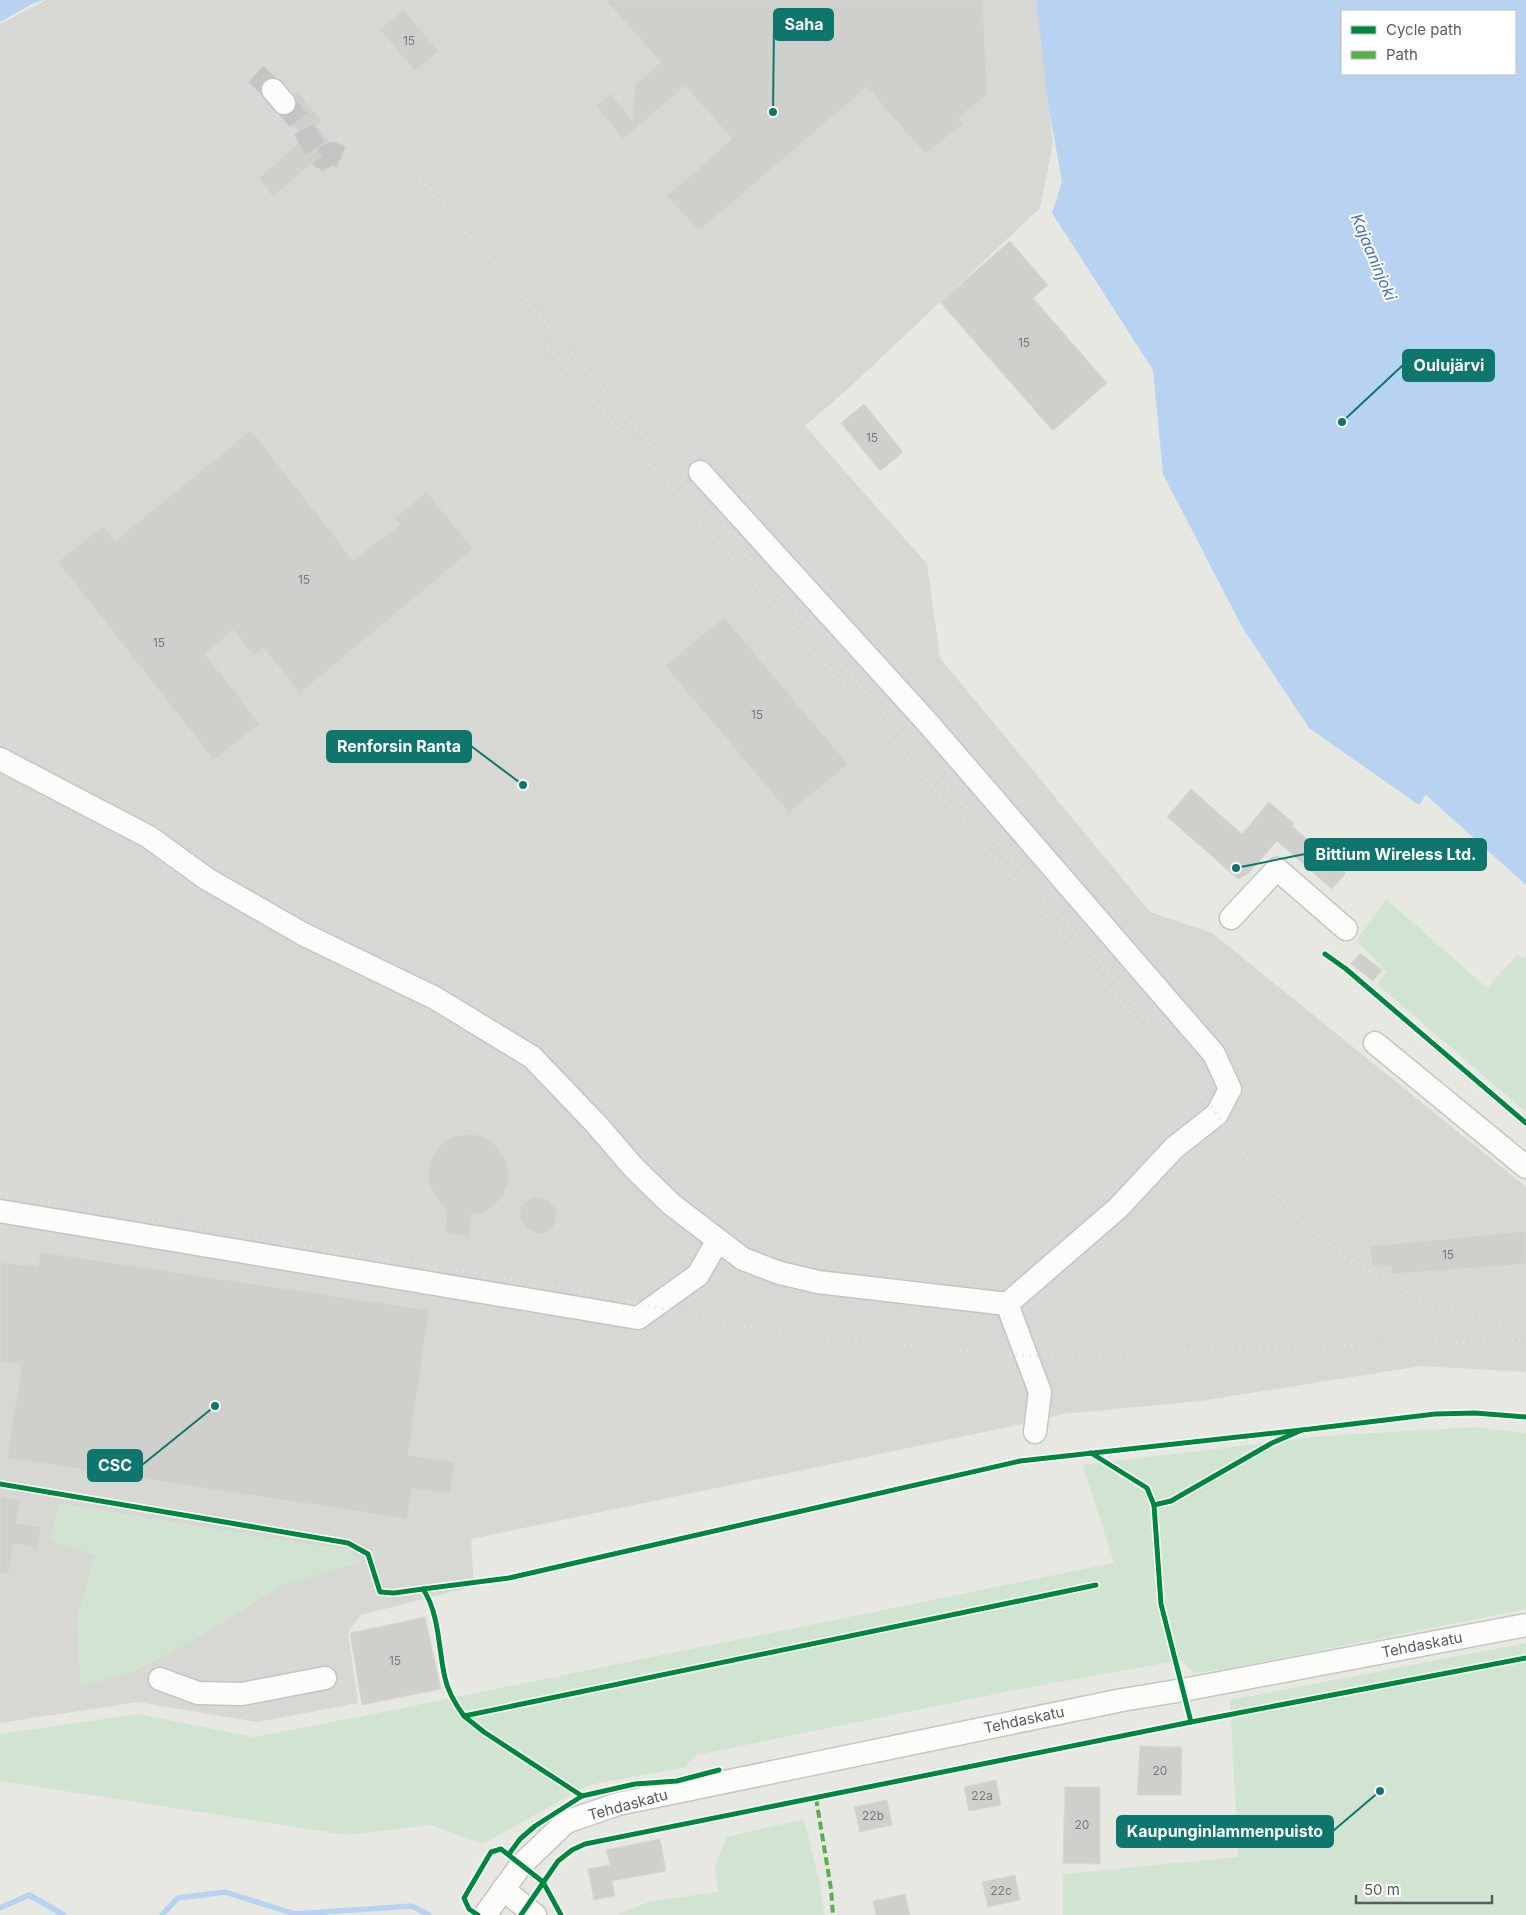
<svg xmlns="http://www.w3.org/2000/svg" width="1526" height="1915" font-family="Inter,sans-serif">
<style>
.industrial{fill:#d7d7d3}
.green{fill:#d1e4d1}
.water{fill:#b8d3f2;fill-rule:evenodd}
.lines{fill:none;stroke-linecap:round;stroke-linejoin:round}
.stream{stroke:#b8d3f2;stroke-width:5.5}
.building{fill:#cfcfcc;stroke:#d8d7d2}
.minor-tunnel{stroke:#c4c5c2;stroke-width:22;stroke-dasharray:22 11;stroke-linecap:butt}
.minor-casing{stroke:#c5c5c3;stroke-width:25}
.minor{stroke:#fcfcfb;stroke-width:22}
.rail{stroke:#e1e1e0;stroke-width:4;stroke-dasharray:1 6;stroke-linecap:butt}
.quiet{stroke:#58b04a;stroke-width:4;stroke-dasharray:8 4;stroke-linecap:butt}
.cycleway-casing{stroke:#fff;stroke-width:8}
.cycleway{stroke:#00873e;stroke-width:5}
.labels{text-anchor:middle;stroke-width:4;stroke-linejoin:round;paint-order:stroke}
.number-label{font-size:12px;fill:#78797c}
.street-label{font-size:15px;fill:#595b60;stroke:#fff}
.water-label{font-size:16px;font-style:italic;fill:#4973b8;stroke:#fff}
.leader{fill:none;stroke:#0f766e;stroke-width:2}
.callout-dot{fill:#0f766e;stroke:#fff;stroke-width:2}
.callout{fill:#0f766e;stroke:#0f766e;stroke-width:2}
.callout-label{font-size:16px;text-anchor:middle;font-weight:bold;fill:#fff}
</style>
<rect width="100%" height="100%" fill="#e8e8e3"/>
<!-- industrial -->
<path class="industrial" d="M46 0H1036L1053 143 1040 208 850 387 805 426 927 564 940 658 1150 912 1212 933 1526 1187V1372L1421 1366 1200 1401 1062 1414 1033 1422 471 1539 474 1586 361 1615 348 1632 358 1703 258 1722 138 1702 0 1723V24Z"/>
<!-- green -->
<g class="green">
<path d="M1386 899 1487 988 1517 955 1526 958V1112L1377 984 1387 971 1356 941Z"/>
<path d="M1474 1427 1526 1433V1609L1231 1668 1194 1673 1181 1660 1026 1688 696 1755 685 1767 588 1785 483 1844 431 1825 347 1835 0 1781V1734L138 1714 254 1737 368 1715 1114 1563 1083 1465 1324 1436Z"/>
<path d="M58 1503 349 1550 362 1562 283 1585 196 1639 129 1674 80 1686 77 1617 95 1555 51 1541Z"/>
<path d="M1526 1643V1915H1063V1874L1238 1857 1230 1700Z"/>
<path d="M804 1819 820 1884 824 1915H616L651 1901 718 1892 715 1867 726 1837Z"/>
</g>
<!-- water -->
<g class="water">
<path d="M0 0H44L34 3 0 22Z"/>
<path d="M1036 0H1526V885L1426 795 1419 805 1309 728 1242 627 1163 474 1153 370 1052 213 1062 182 1048 103ZM1515 11V74H1342V11Z"/>
</g>
<g class="lines">
<!-- stream -->
<g class="stream">
<path d="M0 1908 29 1895 64 1915"/>
<path d="M162 1915 178 1898 225 1892 295 1914 412 1906 429 1915"/>
</g>
</g>
<!-- building -->
<g class="building">
<path d="M605 0H983L987 95 959 117 963 124 925 154 867 87 699 231 667 196 732 139 685 86 623 139 596 106 611 93 633 121 635 85 661 62Z"/>
<path d="M403 10 439 51 415 71 380 30Z"/>
<path d="M265 67 274 77 264 80 261 85 260 91 250 79Z"/>
<path d="M297 91 322 121 316 126 344 158 323 173 313 162 273 197 259 178 304 138 286 116 292 113 296 108 297 100 293 94Z"/>
<path d="M1010 241 1048 285 1033 298 1107 383 1053 431 940 302Z"/>
<path d="M864 404 903 452 880 471 841 423Z"/>
<path d="M251 430 353 560 400 525 394 518 427 492 473 549 300 693 263 648 254 656 233 630 205 654 260 724 214 760 58 562 103 526 115 541Z"/>
<path d="M724 617 848 764 789 813 665 666Z"/>
<path d="M1191 789 1242 834 1269 802 1294 823 1292 826 1346 873 1332 889 1277 841 1248 874 1238 879 1167 817Z"/>
<path d="M1360 953 1382 970 1373 981 1351 964Z"/>
<path d="M473 1134 486 1138 497 1146 504 1156 508 1169V1182L504 1194 495 1205 484 1212 471 1215 469 1237 445 1233 447 1211 437 1199 430 1187 428 1174 431 1161 437 1149 447 1140 459 1135Z"/>
<path d="M538 1197 549 1200 556 1209 557 1215 554 1226 544 1233 538 1234 526 1229 520 1218V1205L532 1198Z"/>
<path d="M1526 1231V1264L1392 1274 1391 1266H1372L1370 1246Z"/>
<path d="M40 1252 429 1310 408 1455 455 1462 450 1494 412 1488 407 1519 7 1458 22 1365 0 1362V1262L38 1267Z"/>
<path d="M0 1496 20 1500 16 1523 41 1527 38 1548 13 1544 8 1574 0 1573Z"/>
<path d="M425 1617 441 1689 362 1705 350 1633Z"/>
<path d="M1140 1746 1182 1747 1181 1795H1137Z"/>
<path d="M996 1780 1001 1805 969 1811 964 1787Z"/>
<path d="M1065 1787H1100V1864L1063 1863Z"/>
<path d="M887 1800 892 1825 860 1832 854 1807Z"/>
<path d="M660 1839 666 1871 612 1881 615 1896 594 1900 588 1869 610 1865 606 1850Z"/>
<path d="M1015 1875 1020 1900 988 1907 982 1882Z"/>
<path d="M905 1894 910 1915H876L873 1901Z"/>
</g>
<g class="lines">
<!-- minor-tunnel -->
<g class="minor-tunnel">
<path d="M256 74 273 90"/>
<path d="M284 103 300 122 309 139 322 158 333 153 344 158"/>
</g>
<!-- minor casing -->
<g class="minor-casing">
<g id="minor">
<path d="M273 90 284 103"/>
<path d="M700 472 927 722 1214 1054 1230 1089 1217 1114 1174 1148 1118 1208 1007 1304 1040 1392 1035 1432"/>
<path d="M0 759 149 837 207 879 303 934 435 998 532 1057 597 1125 634 1168 671 1204 743 1259 780 1273 818 1282 1007 1304"/>
<path d="M1231 918 1277 869 1346 929"/>
<path d="M1375 1043 1526 1167"/>
<path d="M0 1211 638 1318 698 1275 718 1240"/>
<path d="M160 1679 198 1693 242 1694 325 1678"/>
<path d="M503 1889 535 1915"/>
<path d="M485 1915 521 1865 566 1822 618 1804 1122 1700 1183 1690 1526 1625"/>
</g>
</g>
<!-- minor -->
<use href="#minor" class="minor"/>
<!-- rail -->
<g class="rail">
<path d="M411 168 1099 961 1155 1030"/>
<path d="M543 343 1189 1079 1217 1114 1251 1165 1299 1219 1346 1258 1423 1299 1460 1313 1526 1329"/>
<path d="M0 1195 564 1288 787 1335 1027 1356 1526 1340"/>
</g>
<!-- quiet -->
<path class="quiet" d="M816 1798 831 1889 833 1915"/>
<!-- cycleway casing -->
<g class="cycleway-casing">
<g id="cycleway">
<path d="M1325 954 1346 969 1526 1123"/>
<path d="M1091 1453 1147 1488 1154 1505"/>
<path d="M0 1484 348 1543 368 1554 380 1592 394 1593 423 1589C440 1615 438 1648 445 1678 448 1692 456 1705 464 1716L1096 1585"/>
<path d="M423 1589 509 1578 1020 1461 1302 1430"/>
<path d="M464 1716 484 1732 582 1796"/>
<path d="M1191 1722 1161 1604 1154 1505 1171 1501 1272 1443 1302 1430 1435 1414 1475 1413 1526 1417"/>
<path d="M509 1854 520 1839 535 1826 582 1796 635 1784 677 1781 719 1770"/>
<path d="M478 1915 469 1909 464 1898 491 1852 501 1849 543 1882 561 1915"/>
<path d="M521 1915 558 1861 572 1850 585 1844 1191 1722 1526 1658"/>
</g>
</g>
<!-- cycleway -->
<use href="#cycleway" class="cycleway"/>
</g>
<g class="labels">
<!-- number labels -->
<g class="number-label">
<text x="409" y="45">15</text>
<text x="1024" y="347">15</text>
<text x="872" y="442">15</text>
<text x="304" y="584">15</text>
<text x="159" y="647">15</text>
<text x="757" y="719">15</text>
<text x="1448" y="1259">15</text>
<text x="395" y="1665">15</text>
<text x="1160" y="1775">20</text>
<text x="982" y="1800">22a</text>
<text x="873" y="1820">22b</text>
<text x="1082" y="1829">20</text>
<text x="1001" y="1895">22c</text>
</g>
<!-- street labels -->
<g class="street-label">
<text transform="translate(1422 1645) rotate(-11)" y="5">Tehdaskatu</text>
<text transform="translate(1024 1720) rotate(-12)" y="5">Tehdaskatu</text>
<text transform="translate(628 1805) rotate(-15)" y="5">Tehdaskatu</text>
</g>
<!-- water labels -->
<g class="water-label">
<text transform="translate(1374 257) rotate(67)" y="6">Kajaaninjoki</text>
</g>
</g>
<!-- callouts -->
<path class="leader" d="M773 112L774 25M1342 422L1403 365M523 785L471 746M1236 868L1305 854M215 1406L142 1465M1380 1791L1333 1831"/>
<g class="callout-dot">
<circle cx="773" cy="112" r="5"/>
<circle cx="1342" cy="422" r="5"/>
<circle cx="523" cy="785" r="5"/>
<circle cx="1236" cy="868" r="5"/>
<circle cx="215" cy="1406" r="5"/>
<circle cx="1380" cy="1791" r="5"/>
</g>
<g class="callout">
<rect x="774" y="9" width="59" height="31" rx="5"/>
<rect x="1403" y="350" width="91" height="31" rx="5"/>
<rect x="327" y="731" width="144" height="31" rx="5"/>
<rect x="1305" y="839" width="181" height="31" rx="5"/>
<rect x="88" y="1450" width="54" height="31" rx="5"/>
<rect x="1117" y="1816" width="216" height="31" rx="5"/>
</g>
<g class="callout-label">
<text x="804" y="30">Saha</text>
<text x="1449" y="371">Oulujärvi</text>
<text x="399" y="752">Renforsin Ranta</text>
<text x="1396" y="860">Bittium Wireless Ltd.</text>
<text x="115" y="1471">CSC</text>
<text x="1225" y="1837">Kaupunginlammenpuisto</text>
</g>
<!-- legend -->
<rect x="1341" y="10" width="175" height="65" fill="#ffffff" stroke="#bdbdbf"/>
<rect x="1351" y="26" width="25" height="8" fill="#00873e" stroke="#bdbdbf"/>
<text x="1386" y="35" font-size="15" fill="#595b60">Cycle path</text>
<rect x="1351" y="51" width="25" height="8" fill="#58b04a" stroke="#bdbdbf"/>
<text x="1386" y="60" font-size="15" fill="#595b60">Path</text>
<!-- scale -->
<path d="M1356 1895v8h136v-8" fill="none" stroke="#595b60" stroke-width="2.5"/>
<text x="1364" y="1895" font-size="15" fill="#595b60" stroke="#ffffff" stroke-width="4" paint-order="stroke">50 m</text>
</svg>
